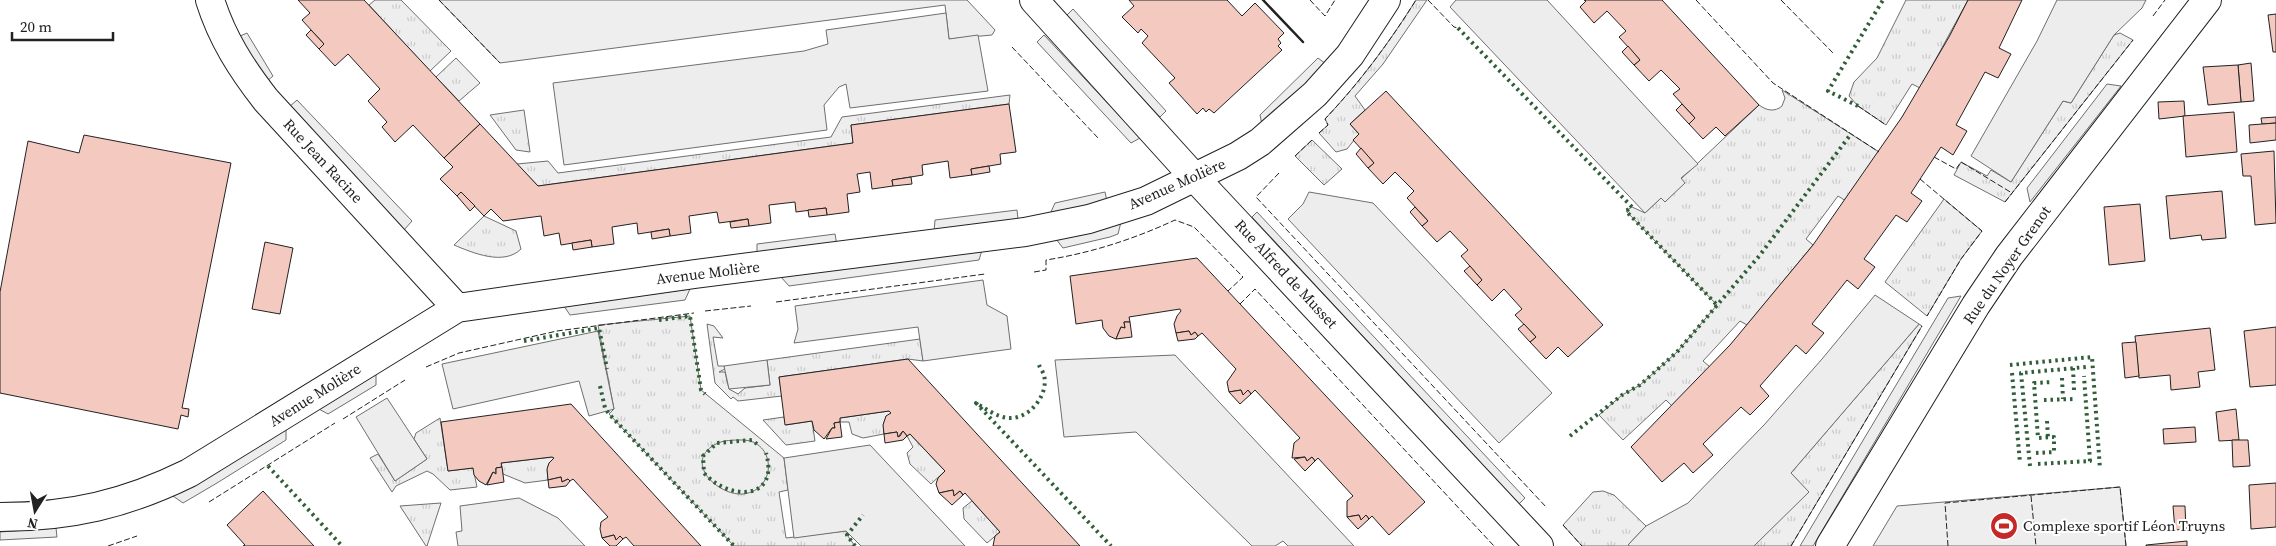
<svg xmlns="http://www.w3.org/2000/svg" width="2276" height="546" font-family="'Source Serif 4',serif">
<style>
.grass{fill:url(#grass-tufts);stroke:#6f6f6f}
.park{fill:#eee;stroke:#6f6f6f}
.parking{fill:#ededed;stroke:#6f6f6f}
.building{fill:#f3c9c0;stroke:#222}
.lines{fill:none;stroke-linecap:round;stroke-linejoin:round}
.minor-casing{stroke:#222;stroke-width:30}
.minor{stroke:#fff;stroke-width:28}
.hedge{stroke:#2f5e38;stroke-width:4;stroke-dasharray:2.5 4;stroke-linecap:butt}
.fence{stroke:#222;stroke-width:1;stroke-dasharray:6 2.5;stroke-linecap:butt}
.wall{stroke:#222;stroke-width:2.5}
.labels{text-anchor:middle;stroke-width:4;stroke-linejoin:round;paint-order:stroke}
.street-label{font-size:15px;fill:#222;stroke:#fff}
.poi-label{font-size:15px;fill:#222;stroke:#fff;text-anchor:start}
</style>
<defs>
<pattern id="grass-tufts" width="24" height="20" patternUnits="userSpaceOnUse" patternTransform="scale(1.25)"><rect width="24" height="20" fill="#eee"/><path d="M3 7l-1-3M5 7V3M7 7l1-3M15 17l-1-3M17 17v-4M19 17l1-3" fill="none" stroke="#ccc"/></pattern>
</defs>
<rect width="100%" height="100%" fill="#fff"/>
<!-- grass -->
<g class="grass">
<path d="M375 0H401L451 51 430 71 369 5Z"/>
<path d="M1416 0H1427L1383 64 1355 96 1365 110 1350 124 1359 134 1347 149 1336 152 1319 133 1328 125 1325 119C1360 82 1389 43 1416 0Z"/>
<path d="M1906 0H1968L1920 88 1912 84 1886 125 1858 106 1849 96 1854 82 1877 58Z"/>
<path d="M2120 33 2133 40 2005 202 1954 175 1961 162 1987 176 1991 170 2011 182 2063 101 2071 103 2114 35Z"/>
<path d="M456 58 480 83 459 101 436 77Z"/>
<path d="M1782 90 1879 152 1846 201 1838 196 1806 239 1813 245 1747 325 1740 321 1703 361 1710 367 1672 406 1666 400 1623 440 1599 415 1622 395 1640 385 1677 352 1717 305 1626 211 1632 207 1645 213 1661 198 1665 202 1684 183 1681 179 1759 105C1767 111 1775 112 1782 106L1785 98Z"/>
<path d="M1010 95 1009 104 851 125 853 143 538 186 517 164 548 161 558 173 831 137 842 117Z"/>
<path d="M524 110 530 152 516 150 490 115Z"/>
<path d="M1312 140 1342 169 1324 185 1295 156Z"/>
<path d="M1944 199 1982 231 1961 259 1927 316 1885 282Z"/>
<path d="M484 216 516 231 521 249C504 266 473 253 454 245Z"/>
<path d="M690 316 701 390 784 458 788 490 779 492 786 538 846 531 850 532 847 535 855 546H734L609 414 614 409 598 325Z"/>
<path d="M707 324 714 326 723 338 713 337 718 366H724L725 369 719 372H725L729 389 738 394 745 388 770 385 767 360 920 339 923 361 908 359 779 377 782 396 738 401 733 397 731 399 715 383Z"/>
<path d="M1919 324 1922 326 1791 546H1754L1808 492 1791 473Z"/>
<path d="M889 411 891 413C883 419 883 425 884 434L863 438 852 434 849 422H840V418Z"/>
<path d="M784 417 786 425 812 421 815 441 786 445 763 420Z"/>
<path d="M440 418 448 471 473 468 477 487 450 490 433 474 427 471 396 486 392 492 370 458 378 454 395 481 427 459 414 439 416 433Z"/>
<path d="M910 434 945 471 931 484 910 464 907 453 913 447 907 436Z"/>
<path d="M552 457 554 458C546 465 547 470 548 480L525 483 503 474 501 463Z"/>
<path d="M1603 491 1614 495 1646 526 1629 544 1630 546H1582L1563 525 1593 492Z"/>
<path d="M972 501 1000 532 987 543 964 519 963 508Z"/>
<path d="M441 503 427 546H426L400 506Z"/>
</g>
<!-- park -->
<g class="park">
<path d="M439 0H967L995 30 992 35 949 39 945 5 500 63Z"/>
<path d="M742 440C776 440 778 490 743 494 718 496 682 462 716 444 723 440 734 440 742 440Z"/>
<path d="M2120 487 2126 546H1873L1897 506Z"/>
</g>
<!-- parking -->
<g class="parking">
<path d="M1456 0H1547L1698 164 1681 178 1685 183 1665 202 1661 198 1645 213 1450 7Z"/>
<path d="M2057 0H2146L2142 8 2114 35 2071 103 2063 101 2011 182 1971 156 2037 41Z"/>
<path d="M1073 9 1166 111 1160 117 1066 16Z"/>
<path d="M946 13 949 39 978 35 988 91 850 108 846 84 839 87 824 105 827 130 564 165 553 83 804 51 828 44 826 30Z"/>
<path d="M247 33 273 76 266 82 238 37Z"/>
<path d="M1044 35 1140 138 1131 143 1037 42Z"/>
<path d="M1318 58 1326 64 1262 125 1260 115Z"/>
<path d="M2107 84 2121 86 2030 202 2027 188Z"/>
<path d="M297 100 412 221 404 230 289 107Z"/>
<path d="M1105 192 1107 201 1050 214 1055 203Z"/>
<path d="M1309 192 1373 203 1552 393 1499 443 1288 219 1303 204Z"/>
<path d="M1017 210 1018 219 934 232 935 220Z"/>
<path d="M1257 212 1525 498 1519 504 1252 217Z"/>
<path d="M1121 222 1118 234 1110 237 1063 248 1056 239 1076 236Z"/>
<path d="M835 234 837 245 757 254V244Z"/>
<path d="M982 250 979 260 789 286 781 277Z"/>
<path d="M983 280 987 305 1007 316 1011 349 923 361 918 327 794 343 798 329 795 306Z"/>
<path d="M690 289 685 300 570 315 564 306Z"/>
<path d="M1875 295 1919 324 1791 473 1809 492 1754 546H1630L1628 545 1646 526 1688 503 1764 425 1822 359Z"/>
<path d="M1961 296 1813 546H1800L1948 298Z"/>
<path d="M598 331 614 409 589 416 579 381 453 409 442 364Z"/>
<path d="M1175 355 1354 546H1288L1283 541 1275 546H1252L1136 432 1064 437 1055 360Z"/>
<path d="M767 360 770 385 729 389 724 366Z"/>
<path d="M376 373V385L328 414 317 408Z"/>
<path d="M387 398 427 459 395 481 356 417Z"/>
<path d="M286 428V440L217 483 183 503 173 496Z"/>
<path d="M870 445 965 546H861L846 531 794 538 784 458Z"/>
<path d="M519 498 558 518 585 546H458L456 532 462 531 460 506Z"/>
<path d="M56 528 57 537 0 540V532Z"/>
</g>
<!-- building -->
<g class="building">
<path d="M298 0H364L480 124 444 158 413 125 395 142 382 127 387 122 368 101 380 89 348 54 335 66 319 49 324 44 302 20 310 13Z"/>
<path d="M1129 0H1227L1242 16 1255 3 1284 33 1278 39 1281 43 1278 46 1282 50 1214 113 1209 109 1206 112 1203 108 1197 114 1169 83 1175 78 1142 43 1148 36 1141 29 1138 33 1122 17 1134 6Z"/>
<path d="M1584 0H1662L1759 105 1725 136 1716 127 1703 139 1689 124 1695 118 1673 94 1680 89 1661 70 1649 81 1634 65 1640 60 1619 37 1626 31 1607 11 1594 23 1580 7 1586 1Z"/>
<path d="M1968 0H2022L1999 48 2011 54 1998 78 1985 72 1956 125 1967 131 1953 155 1941 147 1911 193 1922 201 1907 222 1896 215 1864 259 1875 267 1858 289 1847 280 1812 324 1824 333 1806 354 1796 345 1760 386 1769 396 1750 415 1741 407 1703 444 1713 455 1693 473 1684 463 1662 482 1631 447 1730 345 1813 245 1902 117 1949 37Z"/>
<path d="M2276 14V52H2273L2268 15Z"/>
<path d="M311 30 324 44 319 49 306 35Z"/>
<path d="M1628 46 1640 60 1634 65 1622 52Z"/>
<path d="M2251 63 2254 101 2241 102 2238 65Z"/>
<path d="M2238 65 2241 102 2208 105 2203 67Z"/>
<path d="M1386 91 1603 325 1568 357 1558 347 1546 359 1530 342 1536 337 1515 315 1522 309 1504 289 1492 301 1477 285 1482 280 1461 256 1468 250 1450 231 1437 242 1422 226 1428 221 1407 198 1414 191 1395 172 1383 184 1368 168 1374 163 1353 140 1359 134 1350 124Z"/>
<path d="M2184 101 2185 116 2159 119 2158 102Z"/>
<path d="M1009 104 1016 152 1000 154 1001 164 971 169 972 175 950 178 948 161 922 165 923 175 892 180 893 186 872 189 870 172 857 174 860 192 847 194 849 212 827 215 826 208 796 212 795 202 769 205 771 223 749 226 748 219 719 223 717 212 689 216 691 233 670 236 669 229 638 234 637 223 612 227 614 244 592 247 591 240 561 245 559 233 544 236 541 216 503 221 491 209 484 216 461 192 457 196 440 179 453 167 444 158 480 124 538 186 853 143 851 125Z"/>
<path d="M1682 104 1695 118 1689 124 1676 110Z"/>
<path d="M2234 112 2237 152 2186 157 2183 116Z"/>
<path d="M2276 117V123L2262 124 2261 118Z"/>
<path d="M2276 123V140L2250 143 2249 125Z"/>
<path d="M84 135 231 163 182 408 189 409 188 417 181 415 178 429 0 393V292L28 141 79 153Z"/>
<path d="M1361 148 1374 163 1368 168 1356 154Z"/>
<path d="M2274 151 2276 223 2255 225 2251 176H2243L2241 154Z"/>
<path d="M989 166 990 172 972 175 971 169Z"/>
<path d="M911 177 912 184 893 186 892 180Z"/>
<path d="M2222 191 2226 238 2202 240 2201 235 2170 239 2166 196Z"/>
<path d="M461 192 475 206 470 211 457 196Z"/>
<path d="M2140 204 2145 261 2109 265 2104 207Z"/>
<path d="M1415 207 1428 221 1422 226 1410 212Z"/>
<path d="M826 208 827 215 809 217 808 210Z"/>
<path d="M748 219 749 226 731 228 730 222Z"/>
<path d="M669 229 670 236 652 239 651 232Z"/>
<path d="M591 240 592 247 573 250 572 243Z"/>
<path d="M265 242 293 248 280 314 252 309Z"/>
<path d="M1197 258 1425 502 1389 535 1372 516 1369 519 1366 515 1361 520 1359 515 1347 517V501L1353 496 1318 458 1315 461 1312 457 1307 461 1305 457 1292 458 1294 443 1300 438 1255 390 1251 394 1248 390 1243 395 1241 390 1229 392 1227 382 1236 369 1202 333 1198 336 1195 332 1191 335 1189 331 1176 333 1174 324 1177 316 1181 311 1180 309 1129 317 1130 322H1124L1125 328 1121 327 1116 339 1109 336 1103 328 1102 320 1076 324 1070 276Z"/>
<path d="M1470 266 1482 280 1477 285 1464 271Z"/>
<path d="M1124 322H1130L1132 337 1116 339 1121 327 1125 328Z"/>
<path d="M1524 324 1536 337 1530 342 1518 329Z"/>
<path d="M2276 327V385L2250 387 2244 331Z"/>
<path d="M2210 328 2215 370 2198 372 2200 387 2171 390 2170 375 2139 378 2135 336Z"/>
<path d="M1189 331 1191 335 1195 332 1198 336 1195 339 1178 341 1176 333Z"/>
<path d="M2136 342 2139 376 2125 378 2122 343Z"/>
<path d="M908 359 1080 546H993L995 536 1000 532 965 493 963 495 960 491 954 496 953 490 939 493 936 484 938 478 945 471 910 434 907 436 903 431 898 437 897 432 884 434 883 425 886 416 891 413 889 411 840 418V422L834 423 835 428H832L824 439 814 430 812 421 785 425 779 377Z"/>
<path d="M1241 390 1243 395 1248 390 1251 394 1240 404 1229 392Z"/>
<path d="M571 404 701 546H634L626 537 623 539 620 536 616 540 614 535 602 538 600 529 601 522 608 517 573 479 570 481 568 479 562 482 561 477 548 480 547 469 549 463 554 458 552 457 501 463 502 467 496 468V474L493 472 486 485 479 481 474 475 473 468 448 471 441 422Z"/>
<path d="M2236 409 2239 440 2219 441 2216 412Z"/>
<path d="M840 422 842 437 826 439 832 428H835L834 423Z"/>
<path d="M2195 427 2196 442 2164 444 2163 429Z"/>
<path d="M903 431 907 436 903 440 885 443 884 434 897 432 898 437 900 436Z"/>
<path d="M2232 440H2248L2250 466 2233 467Z"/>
<path d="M1305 457 1307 461 1312 457 1315 461 1305 471 1294 459Z"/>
<path d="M502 467 504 482 487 485 493 472 496 474V468Z"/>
<path d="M561 477 562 482 568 479 570 481 566 486 549 488 548 480Z"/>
<path d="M2276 483V527L2251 529 2249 485Z"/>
<path d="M953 490 954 496 960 491 963 495 952 505 939 493Z"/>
<path d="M263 491 314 546H243L245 545 227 525Z"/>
<path d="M2173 506H2185L2186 529 2175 530Z"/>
<path d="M1359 515 1361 520 1366 515 1369 519 1358 529 1347 517Z"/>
<path d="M614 535 616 540 620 536 623 539 616 546H610L602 538Z"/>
<path d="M2187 541V546H2146V545Z"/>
</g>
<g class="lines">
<!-- minor casing -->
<g class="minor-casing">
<g id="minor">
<path d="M210 0C222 38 241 68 266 100L457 308"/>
<path d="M1034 0 1195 178 1539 546"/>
<path d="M0 517C70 517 126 504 189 473L457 308 695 274 1025 232 1089 219 1146 201 1238 156 1260 142 1315 94 1350 55 1386 0"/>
<path d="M1830 546 1976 305 2009 256 2207 0"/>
</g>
</g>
<!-- minor -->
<use href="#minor" class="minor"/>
<!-- hedge -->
<g class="hedge">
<path d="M1458 28 1632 207 1626 211 1717 305"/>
<path d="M1858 106 1828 91 1883 0"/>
<path d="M659 320 690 316 701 390 705 394"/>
<path d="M524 341 599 328 607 369"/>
<path d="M1039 365C1040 368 1043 372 1044 375 1049 395 1029 420 1008 418 997 417 986 409 976 403L1111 546"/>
<path d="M2010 365 2092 357 2100 469"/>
<path d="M2073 368 2074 390"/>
<path d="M2012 373 2020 463"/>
<path d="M2062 378 2063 399"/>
<path d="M600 386 605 408 609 414 734 546"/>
<path d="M2044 400 2075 399"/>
<path d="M2047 421 2048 438"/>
<path d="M1570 436 1622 395 1640 385 1677 352 1760 255 1851 134"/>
<path d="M757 444 752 440 717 443 703 456 704 473C729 501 780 501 766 453"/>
<path d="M2036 453 2054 452V437L2038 438 2034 383 2052 382"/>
<path d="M2038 464 2090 461 2084 376"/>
<path d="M268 466 342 546"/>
<path d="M2030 466 2021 373 2086 367"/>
<path d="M855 546 847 535 863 515"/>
</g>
<!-- fence -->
<g class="fence">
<path d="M439 0 500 63"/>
<path d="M1310 0 1325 16 1335 0"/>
<path d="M1428 0 1454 27 1458 28"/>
<path d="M1696 0 1773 83 1879 152"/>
<path d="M1781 0 1834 54"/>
<path d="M2153 16 2165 0"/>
<path d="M1012 47 1099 139"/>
<path d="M1858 106 1886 125"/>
<path d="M1319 133 1328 125 1325 119C1360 82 1389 43 1416 0"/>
<path d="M1295 156 1312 140"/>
<path d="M1934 157 1956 169 1961 162 2012 193"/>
<path d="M1279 173 1256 197 1547 508"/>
<path d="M1920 179 1982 231 1961 259 1927 316"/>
<path d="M2005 202 2133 40"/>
<path d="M1034 272 1046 270V260C1091 253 1134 239 1175 220L1194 227 1243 277 1228 291"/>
<path d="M776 302 985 274"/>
<path d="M1240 304 1255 289 1494 546"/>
<path d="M705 311 751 306"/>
<path d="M426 367 459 353 557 331 694 313"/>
<path d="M343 419 405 380"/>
<path d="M2031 496 2036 546"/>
<path d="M209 502 335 423"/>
<path d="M1563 525 1582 546"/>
<path d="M108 546 137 536"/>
<path d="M1791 546 1922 326"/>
<path d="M1948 546 1945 503 2120 487 2126 546"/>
</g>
<!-- wall -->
<path class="wall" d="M1263 0 1303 42"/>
</g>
<!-- icons -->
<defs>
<g id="stadium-disc" transform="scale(1.4375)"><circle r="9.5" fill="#c62828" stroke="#fff"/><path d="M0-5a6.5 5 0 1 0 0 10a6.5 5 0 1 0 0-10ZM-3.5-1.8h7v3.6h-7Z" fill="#fff"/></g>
</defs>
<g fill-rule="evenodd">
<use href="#stadium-disc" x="2004" y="526"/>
</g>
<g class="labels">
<!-- street labels -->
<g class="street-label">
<text transform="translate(323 161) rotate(47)" y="5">Rue Jean Racine</text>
<text transform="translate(1177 184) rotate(-24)" y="5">Avenue Molière</text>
<text transform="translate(2007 265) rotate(-55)" y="5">Rue du Noyer Grenot</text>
<text transform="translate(708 273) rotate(-7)" y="5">Avenue Molière</text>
<text transform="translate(1286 274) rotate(47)" y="5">Rue Alfred de Musset</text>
<text transform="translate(315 395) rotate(-32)" y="5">Avenue Molière</text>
</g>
<!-- poi labels -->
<g class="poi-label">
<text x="2023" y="531">Complexe sportif Léon Truyns</text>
</g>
</g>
<!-- north arrow -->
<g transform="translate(35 511) rotate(191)" stroke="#ffffff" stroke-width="4" paint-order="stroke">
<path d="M0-4L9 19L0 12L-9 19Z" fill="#222222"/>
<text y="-8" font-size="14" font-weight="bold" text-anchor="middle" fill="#222222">N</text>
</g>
<!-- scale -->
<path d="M12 32v8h101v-8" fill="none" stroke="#222222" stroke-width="2.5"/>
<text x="20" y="32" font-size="15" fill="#222222" stroke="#ffffff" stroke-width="4" paint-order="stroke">20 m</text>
</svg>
